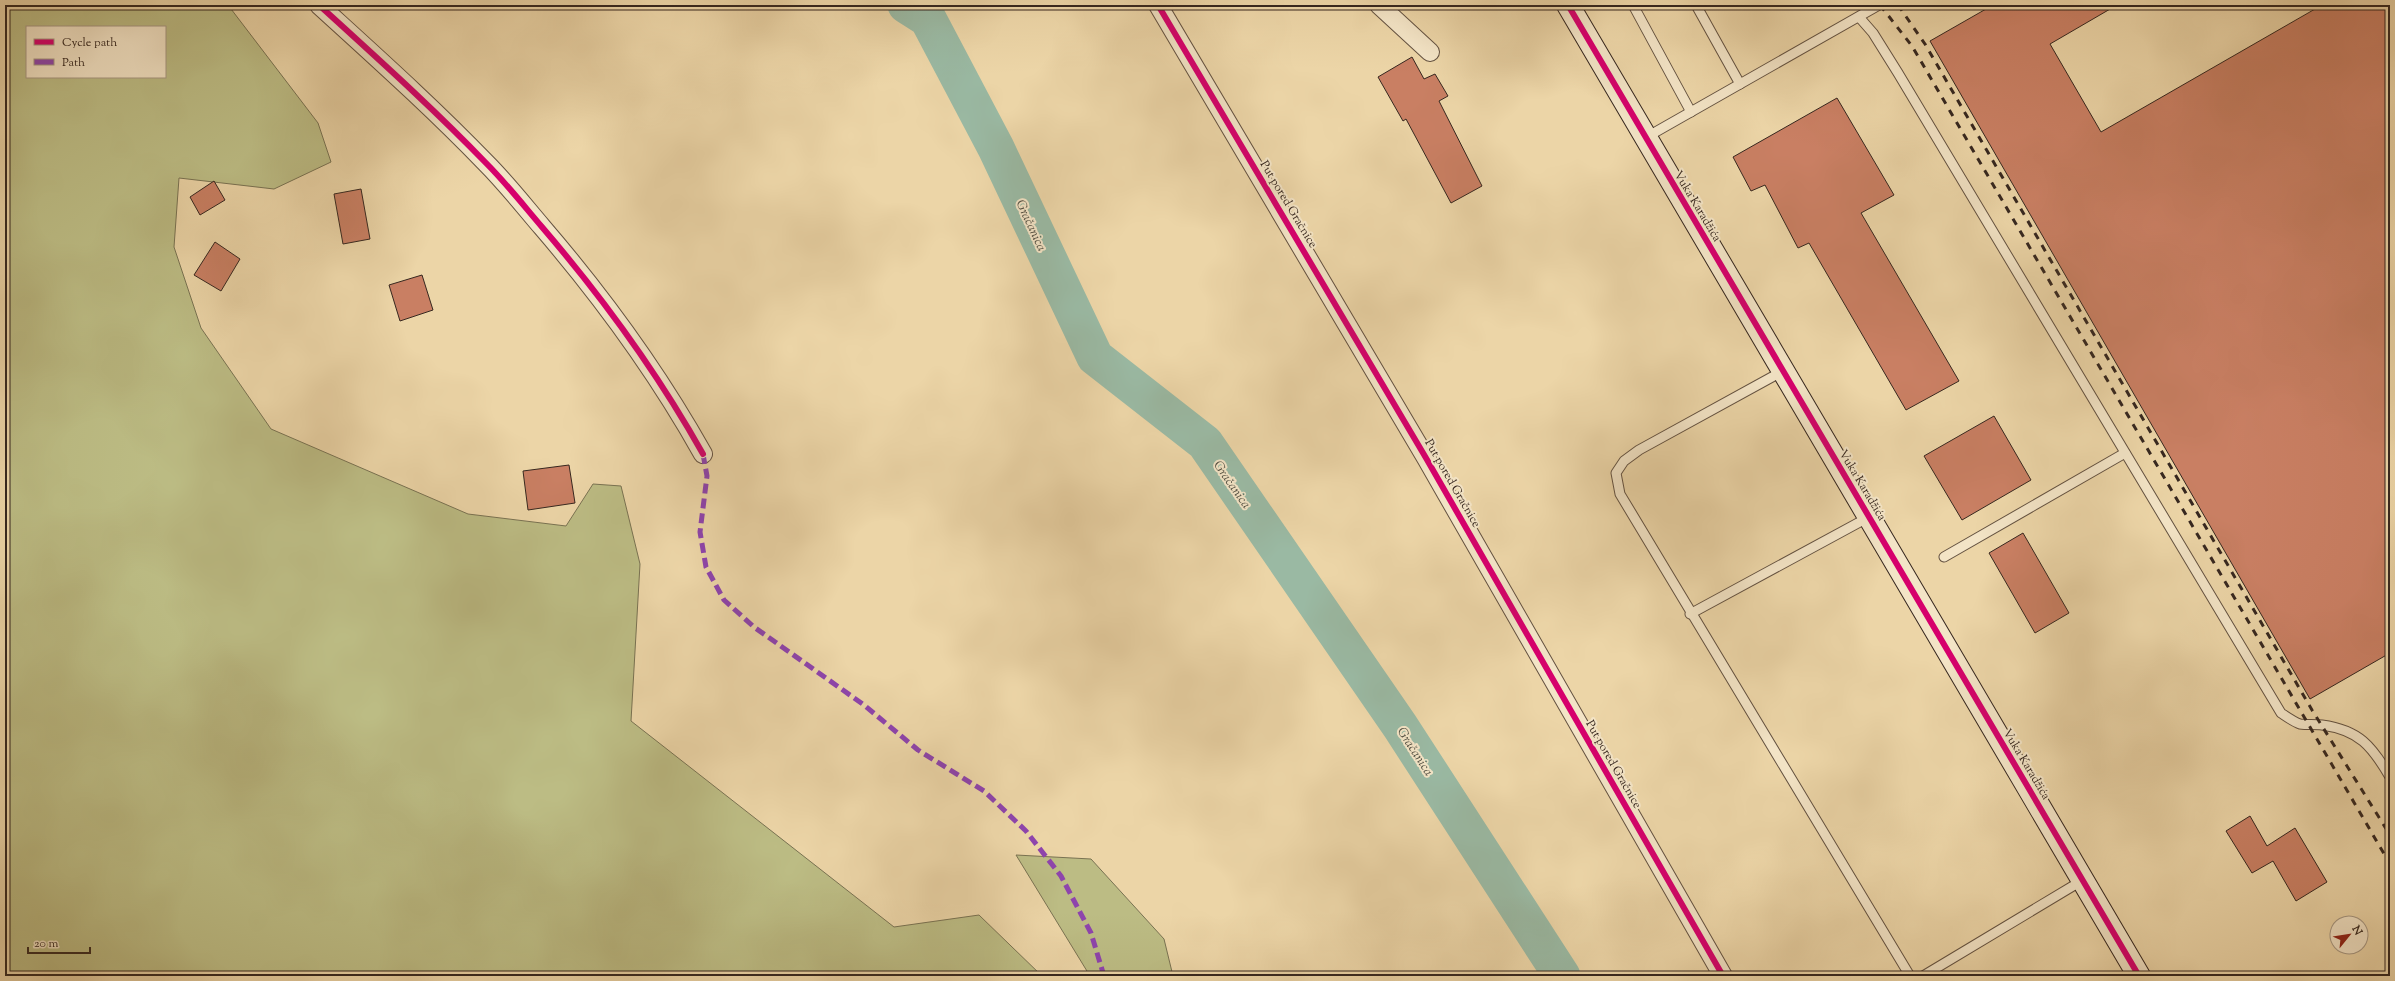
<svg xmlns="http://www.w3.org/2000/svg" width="2395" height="981" font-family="'Sorts Mill Goudy',serif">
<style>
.green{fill:#bcbc84;stroke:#797252;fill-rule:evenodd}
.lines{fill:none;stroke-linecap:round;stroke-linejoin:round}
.river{stroke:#9ab9a3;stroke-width:37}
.building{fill:#c97f63;stroke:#36271f}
.lane-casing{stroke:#645241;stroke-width:11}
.street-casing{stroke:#645241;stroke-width:20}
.secondary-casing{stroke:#36271f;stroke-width:24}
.lane{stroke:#f3e4c6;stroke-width:9}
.street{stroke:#f3e4c6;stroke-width:18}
.secondary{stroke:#f3e4c6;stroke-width:22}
.rail{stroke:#36271f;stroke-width:3;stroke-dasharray:7 7;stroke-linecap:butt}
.quiet{stroke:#8e44ad;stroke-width:5;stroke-dasharray:10 5;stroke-linecap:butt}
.cycleway-casing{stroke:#f3e4c6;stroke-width:8}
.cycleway{stroke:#d6006c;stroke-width:6}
.labels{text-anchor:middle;stroke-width:4;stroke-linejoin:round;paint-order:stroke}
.street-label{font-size:12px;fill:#36271f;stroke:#f3e4c6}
.water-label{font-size:13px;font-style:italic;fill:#4f4c40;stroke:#f3e4c6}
</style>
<rect width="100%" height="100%" fill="#ecd5a7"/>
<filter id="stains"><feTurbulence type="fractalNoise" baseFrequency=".005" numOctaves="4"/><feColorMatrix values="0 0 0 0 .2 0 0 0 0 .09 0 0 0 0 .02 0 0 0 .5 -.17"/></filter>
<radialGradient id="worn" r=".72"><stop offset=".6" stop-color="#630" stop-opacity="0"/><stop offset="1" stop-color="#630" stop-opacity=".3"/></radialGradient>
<!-- green -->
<g class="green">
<path d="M5 5H228L318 123 331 162 274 189 179 178 174 247 201 328 271 429 468 514 566 526 593 484 621 486 640 564 631 721 894 927 979 915 1042 976H5ZM27 27H165V77H27Z"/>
<path d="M1016 855 1091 859 1164 939 1173 976H1090Z"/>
</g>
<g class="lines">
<!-- river -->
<path class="river" d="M906 5 928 19 996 148 1095 357 1205 443 1400 726 1562 976"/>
</g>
<!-- building -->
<g class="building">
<path d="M1993 5H2117L2050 44 2101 132 2322 5H2390V653L2310 699 1930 41Z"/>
<path d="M1412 57 1424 79 1435 74 1448 96 1439 101 1482 186 1451 203 1406 119 1403 121 1378 77Z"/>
<path d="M1837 98 1894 195 1861 213 1959 381 1906 410 1809 243 1798 248 1765 185 1751 191 1733 157Z"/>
<path d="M214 181 225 200 200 215 190 197Z"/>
<path d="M361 189 370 239 343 244 334 194Z"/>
<path d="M215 242 240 259 221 291 194 275Z"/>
<path d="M422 275 433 310 400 321 389 285Z"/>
<path d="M1994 416 2031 480 1962 520 1924 456Z"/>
<path d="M569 465 575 503 528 510 523 471Z"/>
<path d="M2023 533 2069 613 2035 633 1989 553Z"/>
<path d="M2250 816 2267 846 2295 828 2327 882 2296 901 2273 861 2252 873 2226 831Z"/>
</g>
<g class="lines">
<!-- lane casing -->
<g class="lane-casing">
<g id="lane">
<path d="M1633 5 1691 112"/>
<path d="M1696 5 1740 84"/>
<path d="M1859 17 1873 33 1898 73 2281 713C2287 717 2294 722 2300 724 2307 725 2315 724 2322 725 2359 730 2372 746 2390 777"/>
<path d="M1645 138 1879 5"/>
<path d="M1783 371 1639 450 1624 461 1616 473 1620 494 1910 976"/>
<path d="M1944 557 2125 453"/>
<path d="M1690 614 1869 517"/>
<path d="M1923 976 2083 880"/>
</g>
</g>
<!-- street casing -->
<g class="street-casing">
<g id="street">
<path d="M319 5C376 57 433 108 486 163 506 183 524 206 542 227 603 298 657 372 703 454"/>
<path d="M1158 5 1426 458 1723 976"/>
<path d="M1379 5 1430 52"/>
</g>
</g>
<!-- secondary casing -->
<g class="secondary-casing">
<path id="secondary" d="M1568 5 2139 976"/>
</g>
<!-- lane -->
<use href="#lane" class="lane"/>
<!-- street -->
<use href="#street" class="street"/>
<!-- secondary -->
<use href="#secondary" class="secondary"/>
<!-- rail -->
<g class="rail">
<path d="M1880 5 1912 46 2390 864"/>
<path d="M1898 5 1925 44 2312 710 2390 835"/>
</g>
<!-- quiet -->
<path class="quiet" d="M703 454 707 476 700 532 706 567 724 600 754 627 864 705 918 750 984 791 1026 831 1061 876 1091 933 1104 976"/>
<!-- cycleway casing -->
<g class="cycleway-casing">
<g id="cycleway">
<path d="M319 5C376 57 433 108 486 163 506 183 524 206 542 227 603 298 657 372 703 454"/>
<path d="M1158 5 1426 458 1723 976"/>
<path d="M1568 5 2139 976"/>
</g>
</g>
<!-- cycleway -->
<use href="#cycleway" class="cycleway"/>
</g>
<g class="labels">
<!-- street labels -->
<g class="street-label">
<text transform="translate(1289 204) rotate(59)" y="4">Put pored Gračnice</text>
<text transform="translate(1698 206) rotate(59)" y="4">Vuka Karadžića</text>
<text transform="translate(1453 483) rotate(60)" y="4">Put pored Gračnice</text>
<text transform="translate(1863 485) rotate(59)" y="4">Vuka Karadžića</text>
<text transform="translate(1614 764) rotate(60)" y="4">Put pored Gračnice</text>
<text transform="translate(2027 764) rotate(59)" y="4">Vuka Karadžića</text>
</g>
<!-- water labels -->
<g class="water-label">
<text transform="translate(1032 225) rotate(65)" y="5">Gračanica</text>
<text transform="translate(1233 484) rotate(55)" y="5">Gračanica</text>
<text transform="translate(1416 751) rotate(57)" y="5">Gračanica</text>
</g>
</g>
<!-- margin -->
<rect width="2395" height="981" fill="none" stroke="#ecd5a7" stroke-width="20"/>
<rect x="6" y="6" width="2383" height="969" fill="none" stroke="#36271f" stroke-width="2"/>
<rect x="10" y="10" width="2375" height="961" fill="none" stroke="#36271f"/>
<!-- legend -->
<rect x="26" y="26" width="140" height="52" fill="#f3e4c6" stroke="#a79883"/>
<rect x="34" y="39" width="20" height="6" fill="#d6006c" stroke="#a79883"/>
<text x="62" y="46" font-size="12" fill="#36271f">Cycle path</text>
<rect x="34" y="59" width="20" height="6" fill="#8e44ad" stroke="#a79883"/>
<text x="62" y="66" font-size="12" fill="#36271f">Path</text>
<!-- north arrow -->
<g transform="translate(2349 935) rotate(60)"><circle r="19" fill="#f3e4c6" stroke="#a79883"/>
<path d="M0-3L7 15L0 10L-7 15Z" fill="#8f2418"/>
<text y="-6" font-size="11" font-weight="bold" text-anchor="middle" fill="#36271f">N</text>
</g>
<!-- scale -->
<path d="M28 947v6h62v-6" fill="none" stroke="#36271f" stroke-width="2"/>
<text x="34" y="947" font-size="12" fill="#36271f" stroke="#f3e4c6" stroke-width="3" paint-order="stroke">20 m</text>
<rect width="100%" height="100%" filter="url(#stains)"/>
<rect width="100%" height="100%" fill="url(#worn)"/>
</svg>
